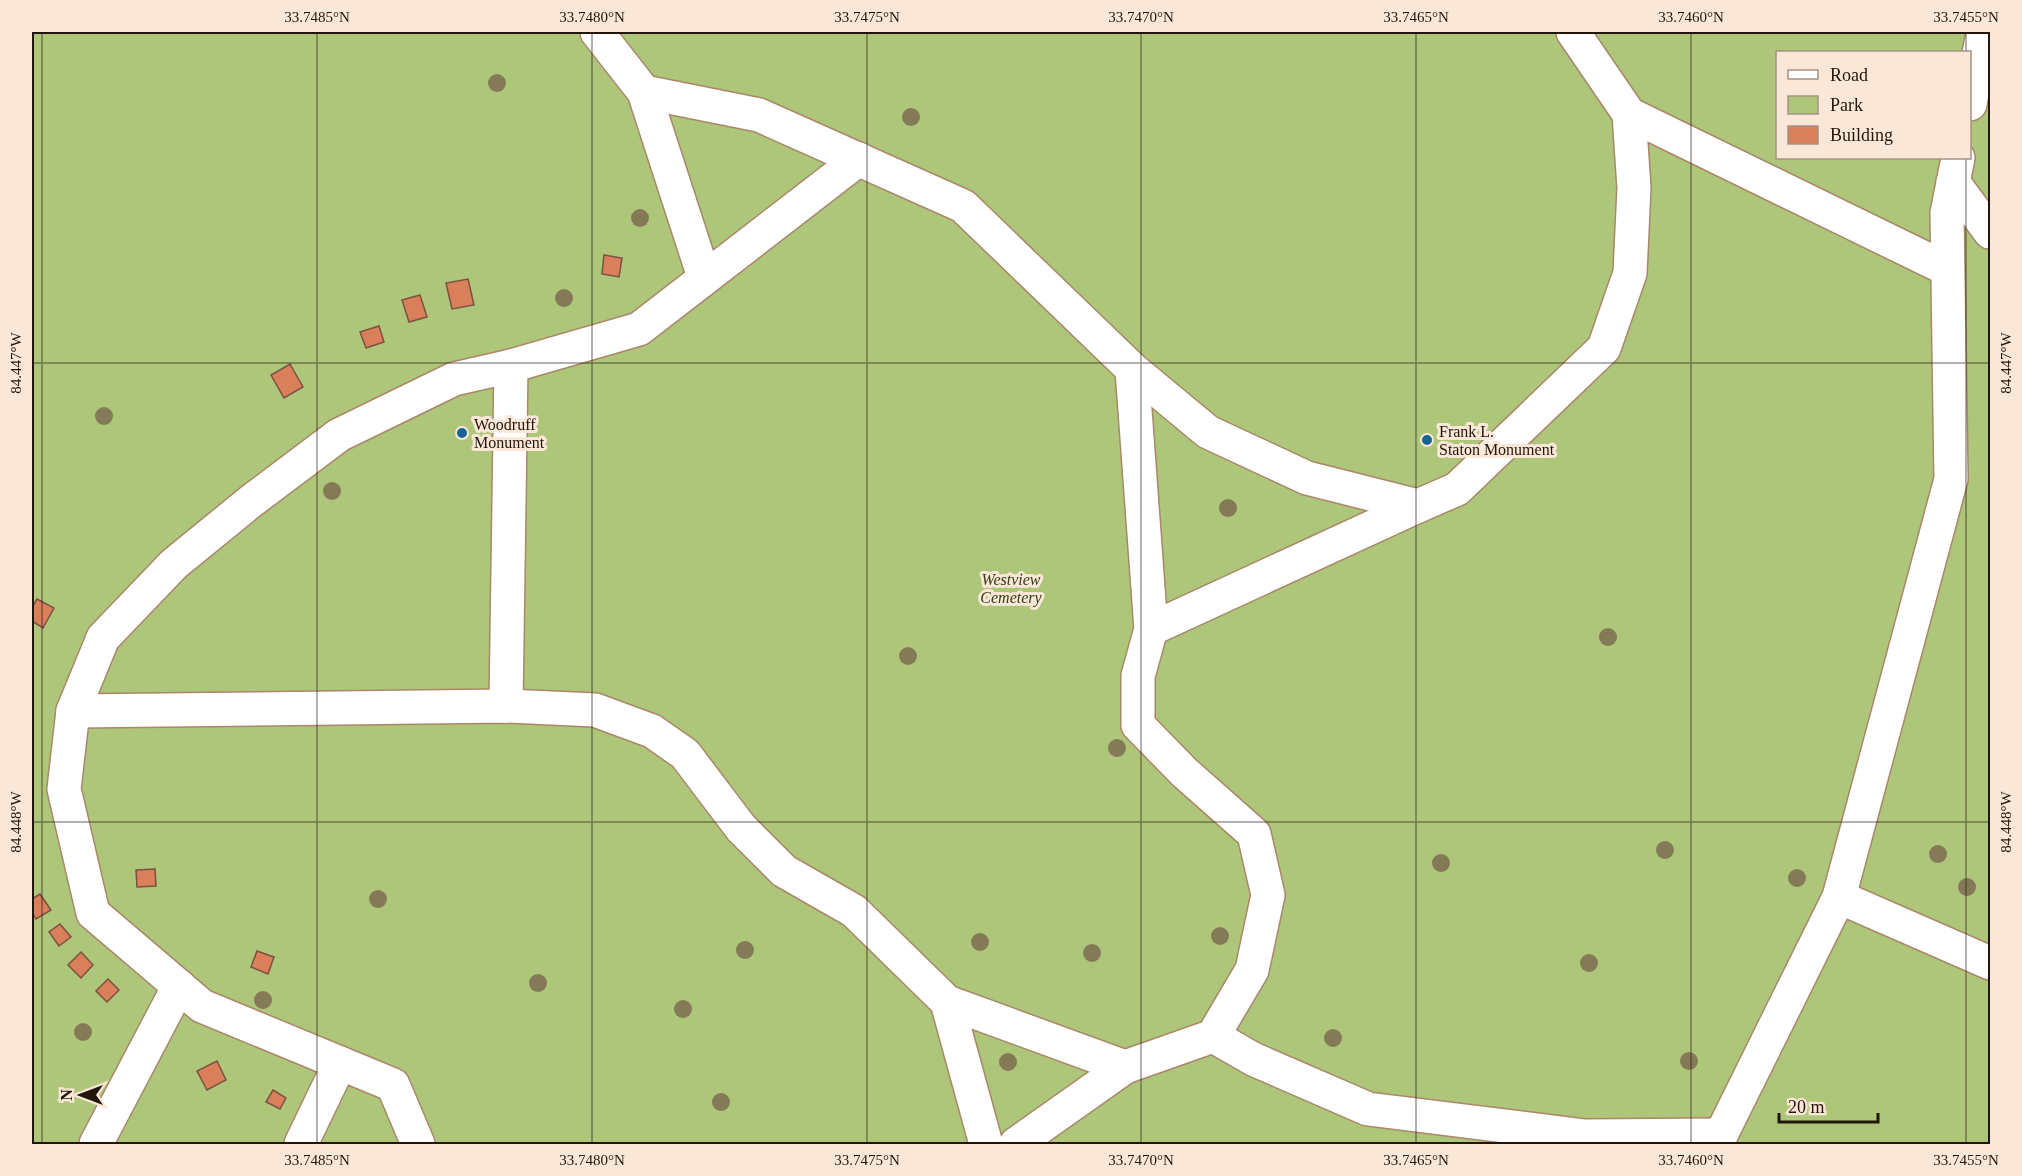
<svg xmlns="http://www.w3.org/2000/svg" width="2022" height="1176" font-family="Georgia,serif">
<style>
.green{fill:#aec679;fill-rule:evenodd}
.building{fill:#d97f59;stroke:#7a5242;stroke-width:1.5}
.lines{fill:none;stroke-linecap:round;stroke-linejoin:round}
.minor-casing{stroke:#a98769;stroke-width:36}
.minor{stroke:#fff;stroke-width:33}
.tree{fill:#847a57}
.ticks{fill:none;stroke:#221509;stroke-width:1.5;stroke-opacity:0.45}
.poi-dot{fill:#156496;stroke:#fae7d7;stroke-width:2}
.labels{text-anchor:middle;stroke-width:6;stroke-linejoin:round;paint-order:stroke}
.poi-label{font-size:16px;fill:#221509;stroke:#fae7d7;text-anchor:start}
.park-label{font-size:16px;font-style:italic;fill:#333e18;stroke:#fae7d7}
.neatline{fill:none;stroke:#221509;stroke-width:2}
.ticks-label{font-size:15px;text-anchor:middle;fill:#221509}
</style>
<rect width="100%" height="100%" fill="#e7c3a3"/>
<!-- green -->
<path class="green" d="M32 32H1990V1144H32ZM1778 52H1970V158H1778Z"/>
<!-- building -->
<g class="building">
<path d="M604 255 622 258 619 277 602 274Z"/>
<path d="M468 279 474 305 452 309 446 283Z"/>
<path d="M420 295 427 317 409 322 402 300Z"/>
<path d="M379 326 384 342 366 348 360 332Z"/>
<path d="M290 364 303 387 284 398 271 375Z"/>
<path d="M37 599 54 608 43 628 32 621V608Z"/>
<path d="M155 869 156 886 137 887 136 870Z"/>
<path d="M40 894 51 910 36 919 32 912V899Z"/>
<path d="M60 924 71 937 59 946 49 932Z"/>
<path d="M257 951 274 957 268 974 251 967Z"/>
<path d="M81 952 93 965 81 978 68 965Z"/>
<path d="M108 979 119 990 107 1002 96 991Z"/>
<path d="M217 1061 226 1080 207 1090 197 1071Z"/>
<path d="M273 1090 286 1098 280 1109 266 1102Z"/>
</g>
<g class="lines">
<!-- minor casing -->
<g class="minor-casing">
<g id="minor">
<path d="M597 32 644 92 704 277"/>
<path d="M644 92 759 115 963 206 1132 369 1208 432 1307 478 1418 506 1457 489 1604 348 1630 273 1634 188 1629 114 1573 32"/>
<path d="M1970 104 1983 32"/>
<path d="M1629 114 1947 269"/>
<path d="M1953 182 1990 232"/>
<path d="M511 366 639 329 859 159"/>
<path d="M1151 629 1418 506"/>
<path d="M73 711 506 706 595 710 652 731 685 754 741 828 784 871 854 911 947 1002 1125 1067"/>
<path d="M1839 897 1990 963"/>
<path d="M947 1002 986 1144"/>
<path d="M1213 1036 1253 1059 1368 1109 1585 1136 1721 1135"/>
<path d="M96 1144 179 986"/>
<path d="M301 1144 340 1063"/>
<path d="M418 1144 393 1085 202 1006 93 913 64 789 73 711 103 638 174 564 250 502 339 435 454 379 511 366 506 706"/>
<path d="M1016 1144 1125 1067 1213 1036 1252 970 1268 895 1254 834 1185 773 1138 725V676L1151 629 1132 369"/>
<path d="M1713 1144 1721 1135 1839 897 1951 479 1947 213 1958 158"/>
</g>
</g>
<!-- minor -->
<use href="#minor" class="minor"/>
</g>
<!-- trees -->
<g class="tree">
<circle cx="497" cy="83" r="9"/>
<circle cx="911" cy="117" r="9"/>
<circle cx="640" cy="218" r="9"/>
<circle cx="564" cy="298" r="9"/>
<circle cx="104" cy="416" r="9"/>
<circle cx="332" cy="491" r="9"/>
<circle cx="1228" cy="508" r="9"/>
<circle cx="1608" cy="637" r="9"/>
<circle cx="908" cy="656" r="9"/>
<circle cx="1117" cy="748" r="9"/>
<circle cx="1665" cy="850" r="9"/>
<circle cx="1938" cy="854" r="9"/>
<circle cx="1441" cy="863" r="9"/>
<circle cx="1797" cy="878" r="9"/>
<circle cx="1967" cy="887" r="9"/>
<circle cx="378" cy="899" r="9"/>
<circle cx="1220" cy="936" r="9"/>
<circle cx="980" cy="942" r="9"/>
<circle cx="745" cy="950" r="9"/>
<circle cx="1092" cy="953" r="9"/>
<circle cx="1589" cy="963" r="9"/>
<circle cx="538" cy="983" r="9"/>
<circle cx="263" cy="1000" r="9"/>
<circle cx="683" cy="1009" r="9"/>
<circle cx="83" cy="1032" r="9"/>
<circle cx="1333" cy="1038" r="9"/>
<circle cx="1689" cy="1061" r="9"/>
<circle cx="1008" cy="1062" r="9"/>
<circle cx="721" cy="1102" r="9"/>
</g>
<!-- ticks -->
<path class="ticks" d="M42 32V1144M317 32V1144M592 32V1144M867 32V1144M1141 32V1144M1416 32V1144M1691 32V1144M1966 32V52M1966 158V1144M32 363H1990M32 822H1990"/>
<!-- markers -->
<g class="poi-dot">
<circle cx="462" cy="433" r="6"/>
<circle cx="1427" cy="440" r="6"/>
</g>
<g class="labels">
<!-- poi labels -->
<g class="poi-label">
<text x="474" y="430">Woodruff<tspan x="474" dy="18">Monument</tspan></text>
<text x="1439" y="437">Frank L.<tspan x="1439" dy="18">Staton Monument</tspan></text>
</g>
<!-- park labels -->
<g class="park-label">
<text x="1011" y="585">Westview<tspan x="1011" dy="18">Cemetery</tspan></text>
</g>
</g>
<!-- border -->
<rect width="2022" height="1176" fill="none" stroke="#fae7d7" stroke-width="66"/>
<!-- legend -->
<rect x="1776" y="51" width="195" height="108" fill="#fae7d7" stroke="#a49385" stroke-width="1.5"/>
<rect x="1788" y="70" width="30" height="9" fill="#ffffff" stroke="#a49385" stroke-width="1.5"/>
<text x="1830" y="81" font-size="18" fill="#221509">Road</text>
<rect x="1788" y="96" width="30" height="18" fill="#aec679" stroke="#a49385" stroke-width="1.5"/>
<text x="1830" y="111" font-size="18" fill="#221509">Park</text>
<rect x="1788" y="126" width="30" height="18" fill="#d97f59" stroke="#a49385" stroke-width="1.5"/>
<text x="1830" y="141" font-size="18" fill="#221509">Building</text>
<!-- north arrow -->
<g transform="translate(81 1095) rotate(270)" stroke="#fae7d7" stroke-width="4.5" paint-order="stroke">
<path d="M0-4.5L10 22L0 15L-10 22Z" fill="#221509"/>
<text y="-9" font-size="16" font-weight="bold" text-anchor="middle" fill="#221509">N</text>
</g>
<!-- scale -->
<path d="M1779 1113v9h99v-9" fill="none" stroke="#221509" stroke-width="3"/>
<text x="1788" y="1113" font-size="18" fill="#221509" stroke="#fae7d7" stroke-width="4.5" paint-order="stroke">20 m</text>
<rect x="33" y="33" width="1956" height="1110" class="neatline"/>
<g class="ticks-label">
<text x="317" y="22">33.7485°N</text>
<text x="592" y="22">33.7480°N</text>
<text x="867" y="22">33.7475°N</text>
<text x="1141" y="22">33.7470°N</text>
<text x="1416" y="22">33.7465°N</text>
<text x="1691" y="22">33.7460°N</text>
<text x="1966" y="22">33.7455°N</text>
<text transform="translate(2006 363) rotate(-90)" y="5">84.447°W</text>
<text transform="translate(16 363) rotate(-90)" y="5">84.447°W</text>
<text transform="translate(2006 822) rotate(-90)" y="5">84.448°W</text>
<text transform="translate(16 822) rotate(-90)" y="5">84.448°W</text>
<text x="317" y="1165">33.7485°N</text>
<text x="592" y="1165">33.7480°N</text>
<text x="867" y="1165">33.7475°N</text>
<text x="1141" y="1165">33.7470°N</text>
<text x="1416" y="1165">33.7465°N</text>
<text x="1691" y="1165">33.7460°N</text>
<text x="1966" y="1165">33.7455°N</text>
</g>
</svg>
